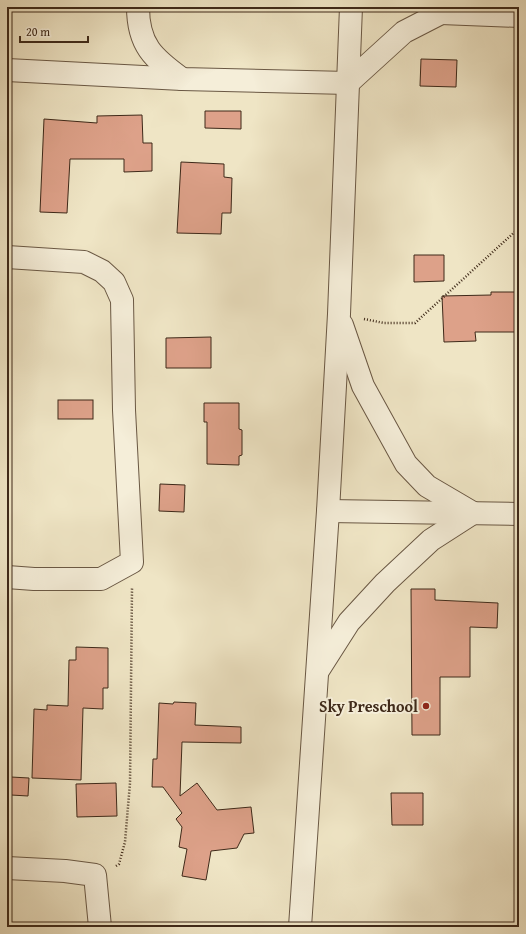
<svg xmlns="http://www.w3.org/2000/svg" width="526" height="934" font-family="'Gentium Book Plus',serif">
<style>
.building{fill:#dda189;stroke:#3e2919}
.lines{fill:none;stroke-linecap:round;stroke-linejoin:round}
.minor-casing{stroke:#6a5844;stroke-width:24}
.path{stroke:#3e2919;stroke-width:2.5;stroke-dasharray:1 2;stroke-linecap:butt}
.minor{stroke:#f5eed9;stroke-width:22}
.poi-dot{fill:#8f2418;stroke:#f5eed9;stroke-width:1.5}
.labels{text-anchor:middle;stroke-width:4;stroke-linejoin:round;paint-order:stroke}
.poi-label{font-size:16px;font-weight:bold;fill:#3e2919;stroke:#f5eed9;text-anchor:end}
</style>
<rect width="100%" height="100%" fill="#efe5c5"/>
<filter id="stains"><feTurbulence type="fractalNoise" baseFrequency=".005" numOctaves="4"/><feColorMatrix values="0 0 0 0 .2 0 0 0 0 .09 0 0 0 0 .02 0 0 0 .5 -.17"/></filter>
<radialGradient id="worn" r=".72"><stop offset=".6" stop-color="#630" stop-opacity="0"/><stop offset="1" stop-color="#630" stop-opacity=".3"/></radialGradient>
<!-- building -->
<g class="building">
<path d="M421 59 457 60 456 87 420 86Z"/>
<path d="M205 111H241V129L205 128Z"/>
<path d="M142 115 143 143H152V171L124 172V159H70L67 213 40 212 44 119 97 123V116Z"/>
<path d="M181 162 224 164V177L232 178 231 213H222L221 234 177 233Z"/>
<path d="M414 255H444V281L414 282Z"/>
<path d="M491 292H519V332H475L476 341 444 342 442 296 491 295Z"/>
<path d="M211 337V368H166V338Z"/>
<rect x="58" y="400" width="35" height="19"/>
<path d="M204 403H239V429L242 430V455L239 456V465L207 464V422H204Z"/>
<path d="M160 484 185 485 184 512 159 511Z"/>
<path d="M411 589H435V600L498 603 497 628 470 627V677H440V735H412Z"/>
<path d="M76 647 108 648V688H103V709L83 708 81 780 32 778 34 709 47 710V705L68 706 69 660H76Z"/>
<path d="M174 702 196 703 195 725 241 727V743L182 742 180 796 197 783 217 810 251 807 254 833 244 834 237 848 211 851 206 880 182 876 187 849 179 847 182 827 176 819 182 813 163 787H152L153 759H157L159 703 173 704Z"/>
<path d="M11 777 29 778 28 796 11 795Z"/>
<path d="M116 783 117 816 77 817 76 784Z"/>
<path d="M391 793H423V825H392Z"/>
</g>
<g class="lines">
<!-- minor casing -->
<g class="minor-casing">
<g id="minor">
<path d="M138 7C138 45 153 58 182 79"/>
<path d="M428 7 441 13 519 16"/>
<path d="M7 70 182 79 348 83 404 32 441 13"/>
<path d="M7 257 84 262 102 271 114 282 122 300 124 410 132 562 101 579H34L7 577"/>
<path d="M328 511 519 514"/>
<path d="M319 669 349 622 385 583 431 540 473 513 427 486 406 464 363 386 342 325"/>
<path d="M7 868 65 871 95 875 100 927"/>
<path d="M300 927 328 511 339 314 351 7"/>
</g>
</g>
<!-- path -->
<g class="path">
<path d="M364 319 384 323H415L519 228"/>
<path d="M116 866 119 864 125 842 130 783 132 588"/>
</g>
<!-- minor -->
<use href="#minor" class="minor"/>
</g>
<!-- markers -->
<circle class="poi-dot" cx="426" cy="706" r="4"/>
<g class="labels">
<!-- poi labels -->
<g class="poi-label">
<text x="418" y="712">Sky Preschool</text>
</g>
</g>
<!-- margin -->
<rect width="526" height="934" fill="none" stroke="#efe5c5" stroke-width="24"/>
<rect x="8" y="8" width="510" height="918" fill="none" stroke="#3e2919" stroke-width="2"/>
<rect x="12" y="12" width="502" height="910" fill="none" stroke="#3e2919"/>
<!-- scale -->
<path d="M20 36v6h68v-6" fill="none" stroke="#3e2919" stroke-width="2"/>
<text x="26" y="36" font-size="12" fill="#3e2919" stroke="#f5eed9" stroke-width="3" paint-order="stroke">20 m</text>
<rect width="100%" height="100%" filter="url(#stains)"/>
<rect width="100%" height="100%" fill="url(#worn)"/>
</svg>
